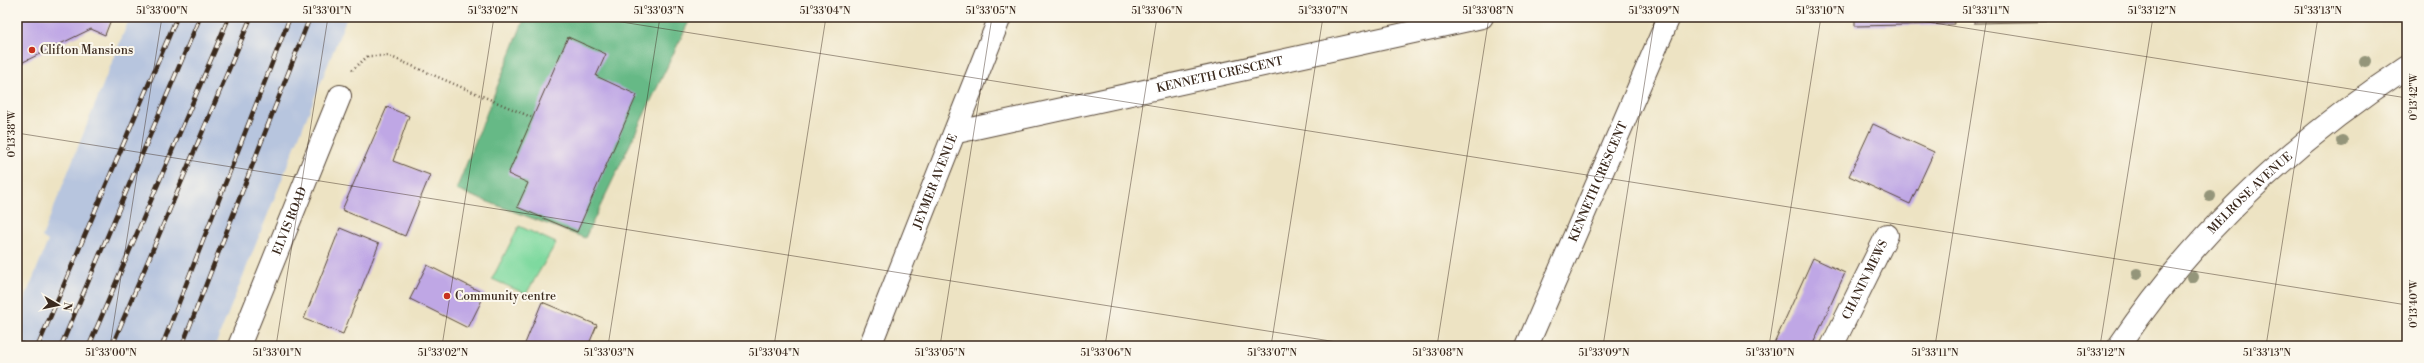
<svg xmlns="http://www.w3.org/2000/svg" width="2424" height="363" font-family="'Libre Bodoni',serif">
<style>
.industrial{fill:#b7c5de}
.green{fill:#7ed99f;stroke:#5c825e}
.forest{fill:#66b986;stroke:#507252}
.building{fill:#bfa7e5}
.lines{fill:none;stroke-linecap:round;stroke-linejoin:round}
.street-casing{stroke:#564637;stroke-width:24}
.path{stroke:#564637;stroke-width:2.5;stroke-dasharray:1 3;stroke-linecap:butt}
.street{stroke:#fff;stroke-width:22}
.rail-casing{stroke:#3b2a1e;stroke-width:4.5}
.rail{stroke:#fbf7ec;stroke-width:3;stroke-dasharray:9;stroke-linecap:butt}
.tree{fill:#94957a}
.ticks{fill:none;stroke:#3b2a1e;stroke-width:1;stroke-opacity:0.45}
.poi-dot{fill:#c8321e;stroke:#fbf7ec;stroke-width:1.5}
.labels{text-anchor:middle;stroke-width:4;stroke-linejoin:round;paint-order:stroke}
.poi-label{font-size:12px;fill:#3b2a1e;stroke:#fbf7ec;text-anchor:start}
.street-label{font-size:12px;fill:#3b2a1e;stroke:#fbf7ec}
.neatline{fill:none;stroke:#3b2a1e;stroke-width:1.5}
.ticks-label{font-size:10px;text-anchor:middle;fill:#3b2a1e}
</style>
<rect width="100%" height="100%" fill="#fbf7ec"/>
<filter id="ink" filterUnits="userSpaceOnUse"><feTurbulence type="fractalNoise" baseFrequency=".025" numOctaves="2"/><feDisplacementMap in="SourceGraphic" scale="8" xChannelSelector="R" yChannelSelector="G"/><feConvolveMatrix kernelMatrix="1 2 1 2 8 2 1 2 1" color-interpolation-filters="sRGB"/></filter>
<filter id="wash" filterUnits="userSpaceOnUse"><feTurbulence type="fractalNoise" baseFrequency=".012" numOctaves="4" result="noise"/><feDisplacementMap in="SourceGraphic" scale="16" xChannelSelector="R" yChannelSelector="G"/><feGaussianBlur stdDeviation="0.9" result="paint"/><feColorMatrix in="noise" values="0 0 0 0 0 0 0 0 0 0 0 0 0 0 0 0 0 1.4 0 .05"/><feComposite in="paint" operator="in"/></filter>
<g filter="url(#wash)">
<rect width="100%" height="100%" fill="#ede3c3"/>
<!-- industrial -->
<path class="industrial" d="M130 17H347L215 346H17V318L48 241 42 237Z"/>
<!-- green -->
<path class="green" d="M519 226 556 243 526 294 492 279Z"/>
<!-- forest -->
<path class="forest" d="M525 17H691L585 238 456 190Z"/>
<g id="blocks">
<!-- building -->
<g class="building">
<path d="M17 17H112L105 35 91 29 17 65Z"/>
<path d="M1855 17H1953L1954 24 1855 26Z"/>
<path d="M1974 17H2073V21L1974 23Z"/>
<path d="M568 37 606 54 596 76 637 95 577 232 517 207 528 183 508 174Z"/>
<path d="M387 107 409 116 393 161 430 175 405 236 342 210Z"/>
<path d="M1873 124 1934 152 1910 204 1849 176Z"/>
<path d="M340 228 379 244 343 334 304 319Z"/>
<path d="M1813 258 1845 273 1812 346H1773Z"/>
<path d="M427 265 485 294 468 328 410 299Z"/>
<path d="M542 302 597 325 588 346H524Z"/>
</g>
</g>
</g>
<g filter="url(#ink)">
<use href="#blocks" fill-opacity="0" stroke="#564637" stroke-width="1"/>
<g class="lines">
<!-- street casing -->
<g class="street-casing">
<g id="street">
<path id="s1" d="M957 132 1482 17"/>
<path id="s2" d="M239 346 340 96"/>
<path id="s3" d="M870 346 1000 17"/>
<path id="s4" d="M1527 346 1669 17"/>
<path id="s5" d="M1832 346 1887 235"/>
<path id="s6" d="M2119 346C2195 233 2294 141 2407 67"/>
</g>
</g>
<!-- path -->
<path class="path" d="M352 70 368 56H389L531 117"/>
<!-- street -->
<use href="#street" class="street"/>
<!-- rail casing -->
<g class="rail-casing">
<g id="rail">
<path d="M38 346 177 17"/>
<path d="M61 346 200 17"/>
<path d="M89 346 229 17"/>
<path d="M112 346 251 17"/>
<path d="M162 346 290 17"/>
<path d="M182 346 310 17"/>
</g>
</g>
<!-- rail -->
<use href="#rail" class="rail"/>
</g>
<!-- trees -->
<g class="tree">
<circle cx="2365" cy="61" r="6"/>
<circle cx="2342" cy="141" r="6"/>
<circle cx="2210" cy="196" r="6"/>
<circle cx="2137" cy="274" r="6"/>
<circle cx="2193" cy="277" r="6"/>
</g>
</g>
<!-- ticks -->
<path class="ticks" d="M590 17 2407 305M1896 17 2407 98M17 133 1362 346M17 340 56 346M110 346 162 17M276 346 328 17M442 346 494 17M608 346 660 17M774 346 826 17M940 346 992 17M1105 346 1157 17M1271 346 1323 17M1437 346 1489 17M1603 346 1655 17M1769 346 1821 17M1935 346 1987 17M2100 346 2153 17M2266 346 2318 17"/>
<!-- markers -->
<g class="poi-dot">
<circle cx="32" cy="50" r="4"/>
<circle cx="447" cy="296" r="4"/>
</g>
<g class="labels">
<!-- poi labels -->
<g class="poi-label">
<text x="40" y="54">Clifton Mansions</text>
<text x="455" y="300">Community centre</text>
</g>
<!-- street labels -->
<g class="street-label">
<text dy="4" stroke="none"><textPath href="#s1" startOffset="269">KENNETH CRESCENT</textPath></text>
<text dy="4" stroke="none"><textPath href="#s3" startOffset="177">JEYMER AVENUE</textPath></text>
<text dy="4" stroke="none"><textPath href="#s4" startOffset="179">KENNETH CRESCENT</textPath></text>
<text dy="4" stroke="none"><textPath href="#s6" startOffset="202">MELROSE AVENUE</textPath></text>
<text dy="4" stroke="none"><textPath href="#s2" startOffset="135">ELVIS ROAD</textPath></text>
<text dy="4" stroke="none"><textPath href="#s5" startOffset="74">CHANIN MEWS</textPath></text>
</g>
</g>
<!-- margin -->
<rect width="2424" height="363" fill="none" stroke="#fbf7ec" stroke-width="44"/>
<!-- north arrow -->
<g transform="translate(58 305) rotate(99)" stroke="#fbf7ec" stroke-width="3" paint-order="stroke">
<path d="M0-3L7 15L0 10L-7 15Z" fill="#3b2a1e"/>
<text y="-6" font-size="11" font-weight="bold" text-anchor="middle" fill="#3b2a1e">N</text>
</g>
<rect x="22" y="22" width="2380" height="319" class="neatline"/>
<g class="ticks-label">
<text x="162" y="14">51°33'00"N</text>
<text x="327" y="14">51°33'01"N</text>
<text x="493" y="14">51°33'02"N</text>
<text x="659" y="14">51°33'03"N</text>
<text x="825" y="14">51°33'04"N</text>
<text x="991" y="14">51°33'05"N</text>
<text x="1157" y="14">51°33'06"N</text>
<text x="1323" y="14">51°33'07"N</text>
<text x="1488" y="14">51°33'08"N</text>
<text x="1654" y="14">51°33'09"N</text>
<text x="1820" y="14">51°33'10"N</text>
<text x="1986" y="14">51°33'11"N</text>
<text x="2152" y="14">51°33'12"N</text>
<text x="2318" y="14">51°33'13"N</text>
<text transform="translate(2413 97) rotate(-90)" y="4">0°13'42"W</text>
<text transform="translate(11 134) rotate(-90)" y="4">0°13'38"W</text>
<text transform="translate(2413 304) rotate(-90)" y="4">0°13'40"W</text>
<text x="111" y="356">51°33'00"N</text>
<text x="277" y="356">51°33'01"N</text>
<text x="443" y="356">51°33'02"N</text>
<text x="609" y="356">51°33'03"N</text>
<text x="774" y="356">51°33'04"N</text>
<text x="940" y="356">51°33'05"N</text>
<text x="1106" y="356">51°33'06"N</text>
<text x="1272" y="356">51°33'07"N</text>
<text x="1438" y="356">51°33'08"N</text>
<text x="1604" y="356">51°33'09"N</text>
<text x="1770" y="356">51°33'10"N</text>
<text x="1935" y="356">51°33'11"N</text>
<text x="2101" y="356">51°33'12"N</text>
<text x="2267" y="356">51°33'13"N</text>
</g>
</svg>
